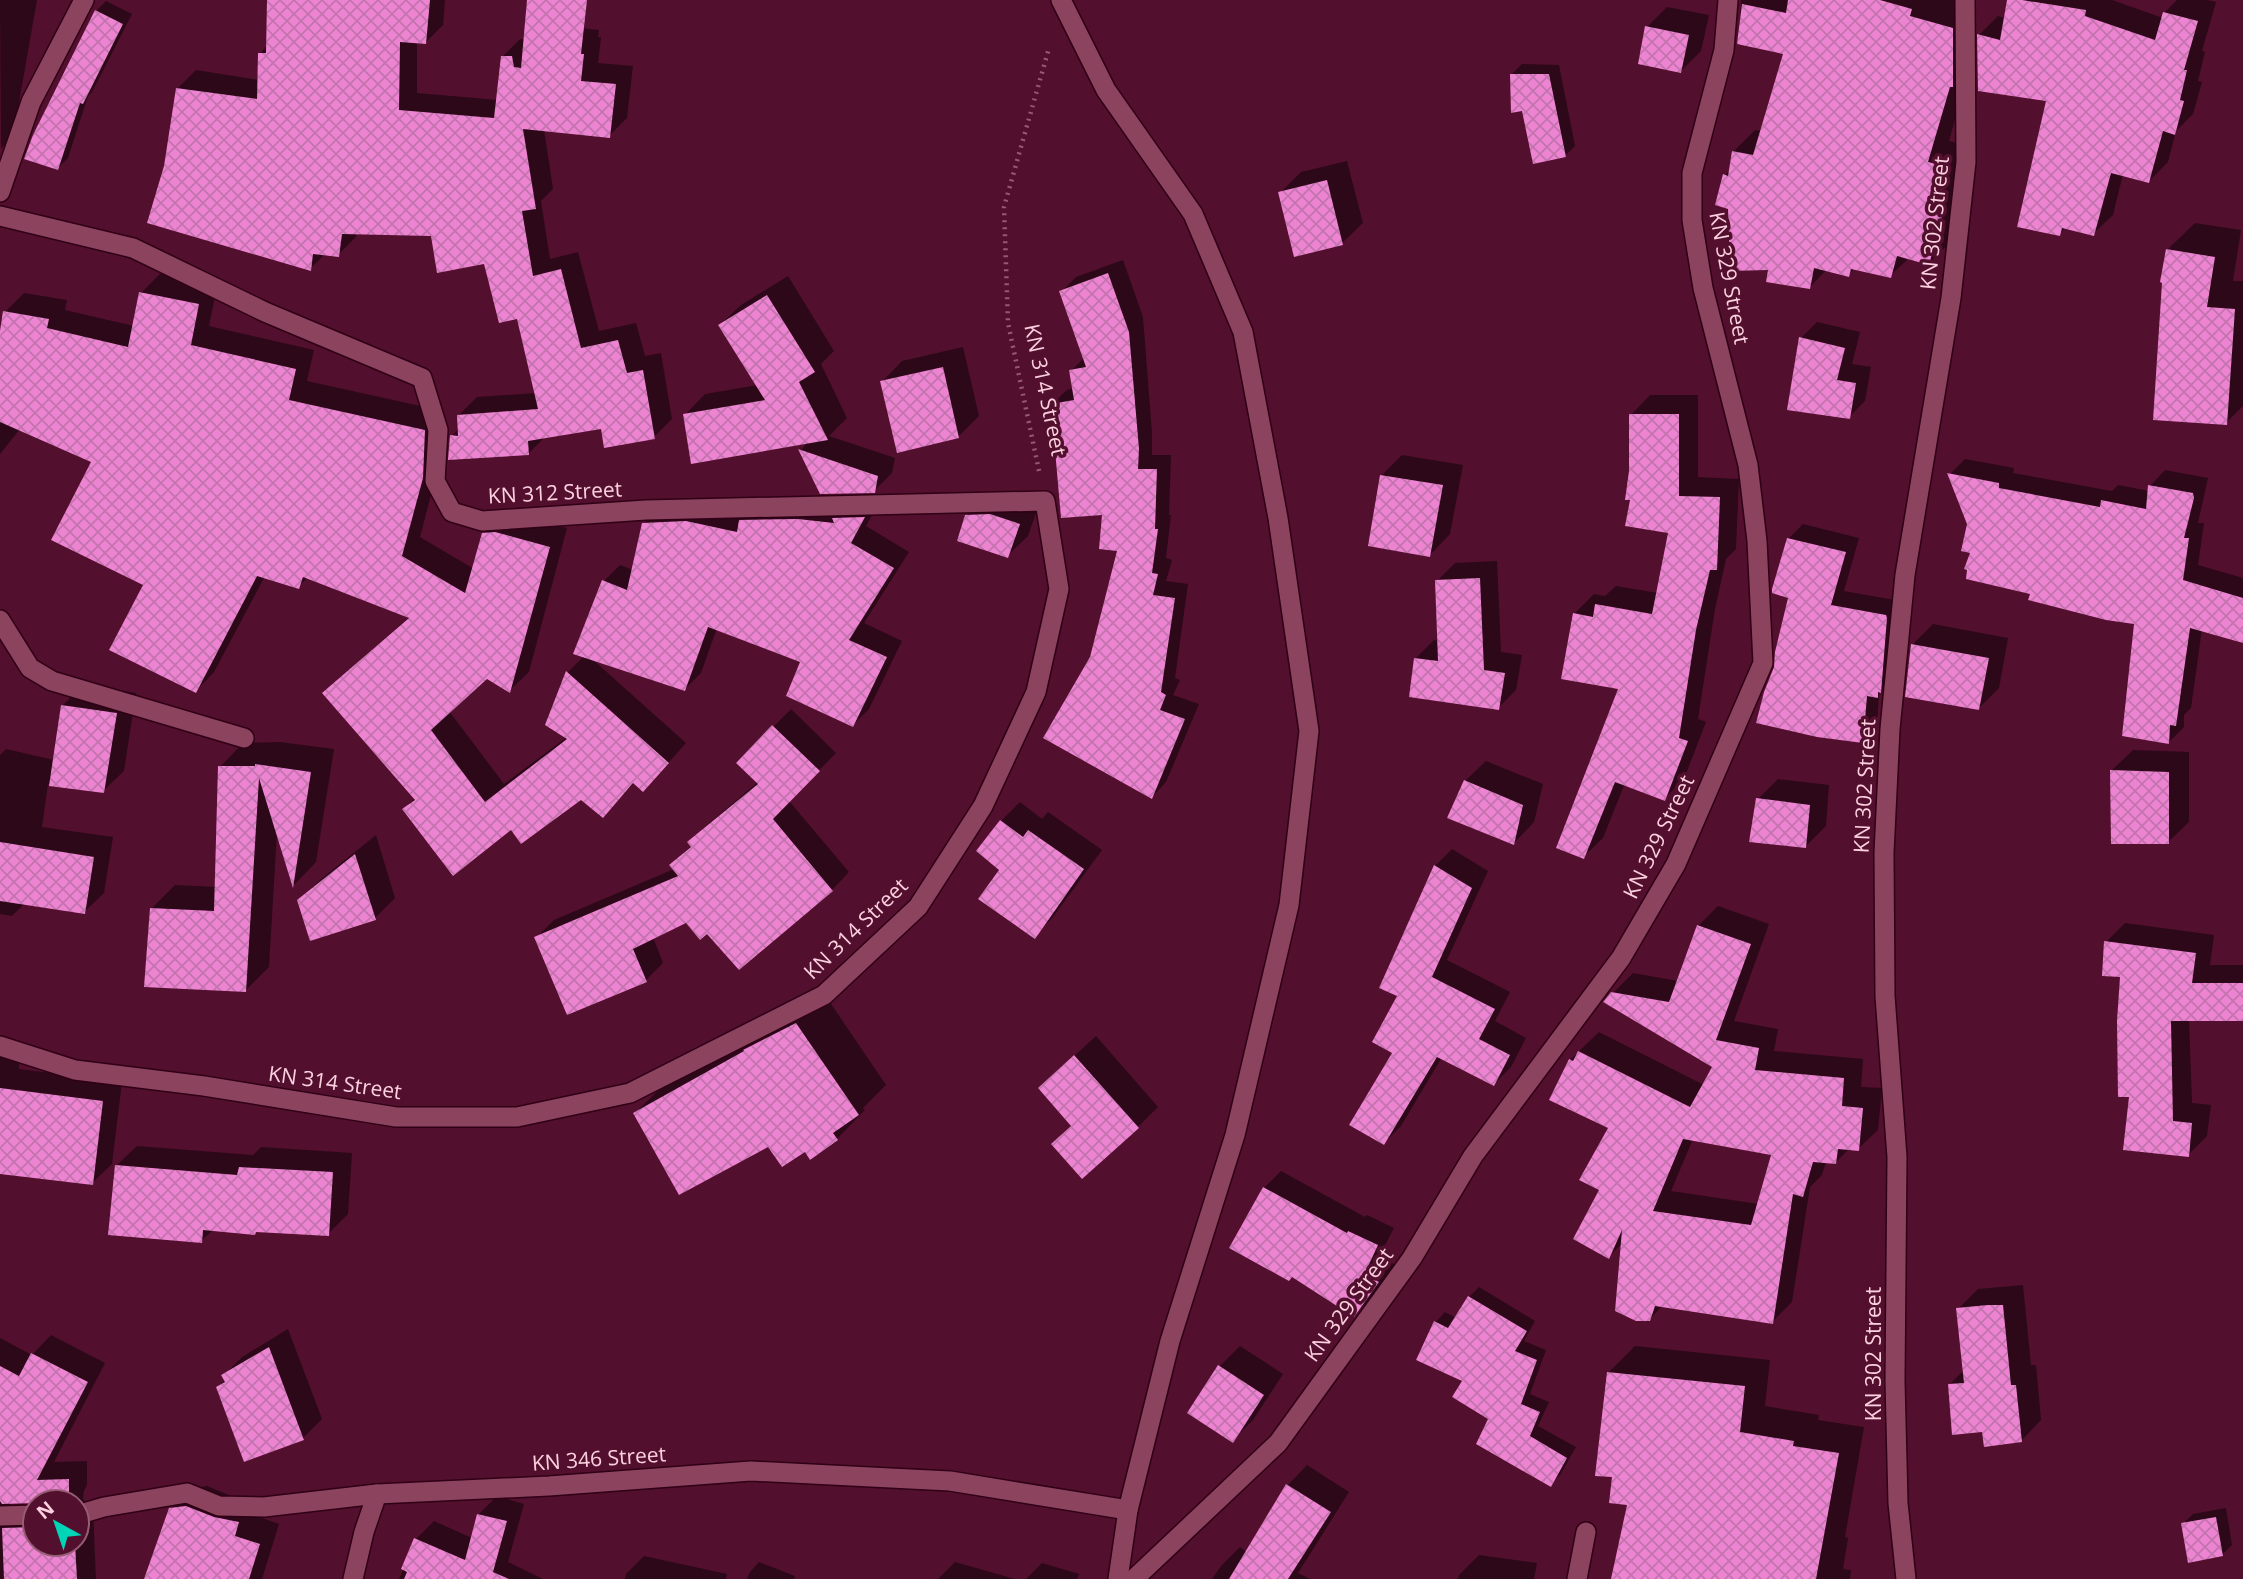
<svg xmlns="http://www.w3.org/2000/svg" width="2243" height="1579" font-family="'Open Sans',sans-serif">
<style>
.shadow{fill:#0007;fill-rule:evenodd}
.building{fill:url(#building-cross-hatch);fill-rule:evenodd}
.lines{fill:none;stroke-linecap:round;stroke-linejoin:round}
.minor-casing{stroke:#300016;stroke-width:22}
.path{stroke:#955a73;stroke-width:4.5;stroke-dasharray:2 5;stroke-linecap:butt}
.minor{stroke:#8b435e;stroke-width:19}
.labels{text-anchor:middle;stroke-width:7;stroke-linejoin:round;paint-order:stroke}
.street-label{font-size:21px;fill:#fcd1df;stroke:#530f2e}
</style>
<defs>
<pattern id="building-cross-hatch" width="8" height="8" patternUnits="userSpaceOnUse" patternTransform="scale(1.75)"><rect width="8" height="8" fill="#ec84d1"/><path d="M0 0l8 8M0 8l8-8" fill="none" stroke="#c473ae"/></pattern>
</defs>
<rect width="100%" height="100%" fill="#530f2e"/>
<!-- shadow -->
<g class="shadow">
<path d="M0 0H37L15 125 10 139 1 149Z"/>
<path d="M268 0H445L443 25 425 43 417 42V93L498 100 502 57 520 39H528L543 24 599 30 598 37H601L598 63 633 66 627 118 609 136 544 129 553 189 541 201 550 259 578 252 599 331 636 323 645 356 661 353 672 419 654 437 602 427 545 437 528 454 452 436 459 428V415L477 397 536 393 518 316 485 262 432 235 357 233 356 237 338 255 325 254 310 269 166 166 178 88 196 70 259 80V54L268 45Z"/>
<path d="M1741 0H1952L1974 6 1969 68 1949 141 1962 144 1951 242 1929 263 1909 258 1890 276 1855 268 1848 275 1827 269 1810 287 1770 268 1730 207 1725 175 1731 169 1733 152 1755 130 1762 131 1786 53 1739 43Z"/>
<path d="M2008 0H2112L2163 18 2164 13 2177 0H2207L2216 2 2202 51 2205 52 2198 81 2202 82 2193 114 2176 131 2168 162 2149 181 2123 174 2113 215 2093 234 2067 227 2059 234 2048 100 1979 35 1998 16 2005 18Z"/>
<path d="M106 1 132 14 92 92 88 96 68 158 58 168 96 11Z"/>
<path d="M1667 7 1709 15 1701 51 1681 71 1647 27Z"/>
<path d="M1522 64 1559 65 1575 146 1565 156 1523 109 1512 74Z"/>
<path d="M1347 161 1363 223 1342 243 1280 193 1301 172Z"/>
<path d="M2195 223 2241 230 2233 281H2243V406L2226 423 2167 250Z"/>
<path d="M1123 260 1143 317 1152 433V455H1171L1169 515H1171L1166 558 1172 560 1166 581 1188 584 1175 678 1180 680 1173 695 1199 704 1166 782 1152 797 1091 657 1119 549 1052 404 1067 390 1074 388 1071 371 1084 358 1061 292 1076 277Z"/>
<path d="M160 274 217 286 209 326 314 350 307 381 443 411 441 457 420 537 474 569 483 534 503 515 515 514 567 528 529 672 510 690 487 677 449 711 504 784 567 737 548 724 568 672 584 656 604 581 620 565 633 570 644 523 660 507 879 502 866 526 909 552 864 623 902 641 869 709 853 725 803 661 717 628 701 673 685 689 591 658 686 743 662 770 635 782 603 816 581 798 511 827 404 809 415 798 324 693 410 616 308 577 298 587 265 576 214 672 196 691 145 584 93 461 20 429 0 454V337L5 312 24 293 67 300 65 310 134 326 141 293Z"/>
<path d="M788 276 834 351 821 364 847 418 829 436 895 458 892 473 874 491 821 492 801 450 809 441 685 415 705 394 758 385 720 325 741 305Z"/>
<path d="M1817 322 1860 332 1852 364 1871 367 1865 401 1849 417 1801 338Z"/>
<path d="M963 347 979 416 958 437 882 382 902 361Z"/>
<path d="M1650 395H1698V477L1739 479 1736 549 1726 559 1715 609 1698 719 1706 722 1684 779 1664 799 1625 783 1603 838 1583 857 1621 688 1574 614 1594 594 1605 596 1616 586 1658 593 1670 532 1632 499 1630 471 1631 415Z"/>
<path d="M1402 455 1463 465 1450 534 1430 555 1381 476Z"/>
<path d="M1965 459 2014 468 2013 473 2112 491 2118 485 2149 491 2150 486 2165 470 2208 478 2198 523H2204L2198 565 2243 578V641L2202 629 2191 708 2184 715V727L2169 742 2136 623 2032 592 1973 552 1969 524 1950 474Z"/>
<path d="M988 495 1039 504 1028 536 1007 556 967 516Z"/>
<path d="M1803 524 1859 538 1844 591 1900 601 1892 682 1879 694 1877 726 1862 741 1776 668 1790 596 1788 539Z"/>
<path d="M1497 561 1501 652 1522 655 1516 690 1498 708 1416 658 1434 640 1439 641 1437 581 1455 563Z"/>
<path d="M1933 624 2008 638 1999 688 1979 708 1912 645Z"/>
<path d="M83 685 136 693 124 771 103 791 48 784 42 827 113 837 104 893 84 912 25 903 12 916 0 914V755L6 749 54 760 62 706Z"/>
<path d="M791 709 836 753 789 801 849 872 832 890 739 968 707 932 686 921 653 937 663 963 646 980 536 938 554 920 674 869 671 865 692 845 689 842 707 825 758 782 738 763Z"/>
<path d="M280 742 334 749 316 862 294 885 277 832 269 967 246 990 151 909 175 885 216 887 220 767 243 743Z"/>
<path d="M2133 750 2189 752V822L2168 842 2112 770Z"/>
<path d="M1486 761 1543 784 1534 822 1514 843 1465 781Z"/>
<path d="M1778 779 1829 785 1826 826 1806 846 1758 799Z"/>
<path d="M1020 802 1042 819 1048 812 1102 850 1053 917 1035 936 1002 870 1001 821Z"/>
<path d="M376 835 395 898 375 918 299 901 320 880Z"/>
<path d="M1452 849 1488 871 1447 960 1510 992 1495 1021 1526 1038 1511 1067 1494 1084 1442 1057 1401 1126 1384 1143 1400 996 1435 866Z"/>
<path d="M1718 906 1769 924 1734 1021 1778 1029 1774 1051 1863 1059 1861 1087 1882 1088 1878 1130 1858 1149H1849L1835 1163 1826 1162 1822 1175 1810 1187 1792 1302 1772 1322 1663 1305 1650 1319 1623 1243 1609 1256 1601 1189 1610 1128 1570 1060 1599 1032 1704 1085 1714 1066 1613 993 1633 973 1678 981 1698 926ZM1693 1139 1774 1154 1759 1204 1671 1191Z"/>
<path d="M2125 923 2214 935 2210 965H2243V1019H2189L2192 1103 2211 1105 2207 1136 2188 1155 2131 1095 2121 975 2106 942Z"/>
<path d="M825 995 886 1085 863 1108 865 1110 837 1139 805 1150 769 1145 635 1113 664 1085Z"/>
<path d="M1096 1036 1158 1107 1138 1127 1073 1124 1061 1068Z"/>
<path d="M0 1044 20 1045 19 1069 122 1082 112 1164 92 1183 0 1141Z"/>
<path d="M137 1146 253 1155 261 1147 352 1153 348 1214 328 1234 213 1230 201 1241 116 1166Z"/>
<path d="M1281 1171 1365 1217 1367 1215 1394 1228 1380 1255 1395 1265 1371 1298 1354 1315 1264 1188Z"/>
<path d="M2023 1285 2031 1365H2036L2041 1420 2021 1441 1984 1430 1949 1385 1964 1370 1958 1309 1978 1289Z"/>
<path d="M1479 1287 1535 1321 1524 1341 1546 1350 1530 1394 1549 1402 1538 1426 1576 1447 1560 1475 1550 1485 1490 1418 1465 1380 1436 1322 1445 1312 1456 1318 1469 1297Z"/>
<path d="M288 1329 322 1419 303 1438 218 1387 225 1380 223 1376 242 1357Z"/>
<path d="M51 1335 105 1363 54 1462 87 1461V1485L84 1491 83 1498 88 1508 93 1509 96 1579H0V1338L32 1355ZM9 1502H77V1544H35V1510L12 1508Z"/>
<path d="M1240 1346 1283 1374 1253 1420 1233 1440 1189 1412 1220 1366Z"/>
<path d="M1635 1346 1770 1360 1765 1406 1819 1415 1818 1420 1864 1427 1845 1537 1848 1538 1843 1569 1851 1570 1850 1579H1627L1629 1503 1614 1476 1608 1373Z"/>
<path d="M1307 1465 1349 1492 1298 1573 1310 1579H1212L1221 1566 1240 1547 1247 1552 1288 1485Z"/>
<path d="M207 1486 236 1498 254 1515 279 1524 262 1579H168L171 1509 192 1489Z"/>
<path d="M497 1496 524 1504 508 1562 543 1579H399L416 1539 434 1521 472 1538 479 1514Z"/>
<path d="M2226 1508 2232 1545 2222 1555 2183 1524 2193 1514Z"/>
<path d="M1479 1555 1537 1563 1534 1579H1458L1459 1575Z"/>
<path d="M644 1556 727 1574 726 1579H625L626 1574Z"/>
<path d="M759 1562 795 1576 794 1579H747L750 1572Z"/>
<path d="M955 1562 1015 1579H938Z"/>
<path d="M1042 1563 1079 1574 1077 1579H1026Z"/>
</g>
<!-- building -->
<g class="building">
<path d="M267 0H430L426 44 400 42 399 110 494 118 501 56H512L514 67 521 68 527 0H587L581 54H584L581 81 616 84 610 138 523 129 536 209 522 211 533 276 561 269 581 348 618 340 627 373 643 370 655 439 604 448 601 429 528 441 529 455 448 460 450 435 458 436 457 415 538 409 517 319 499 323 484 264 437 273 431 236 342 234 339 257 313 254 311 271 147 223 164 166 176 88 257 99 258 53H266Z"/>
<path d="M1788 0H1880L1912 9 1910 16 1953 28V87H1950L1928 162 1941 165 1944 209 1929 265 1897 256 1891 278 1851 269 1849 277 1814 268 1810 289 1766 282 1768 270 1730 271 1728 209 1715 205 1723 174 1728 176 1732 151 1753 155 1783 54 1737 44 1742 4 1786 13Z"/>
<path d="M2007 0H2022L2086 10 2085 16 2155 40 2163 12 2198 21 2184 70H2187L2180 100 2184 101 2175 135 2163 131 2149 183 2111 173 2094 236 2062 228 2060 236 2017 227 2046 101 1978 91 1977 34 2000 40Z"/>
<path d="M95 10 123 24 83 104 80 103 58 170 24 159 33 135Z"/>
<path d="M1645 26 1689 35 1681 73 1638 64Z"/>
<path d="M1510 74H1549L1566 157 1533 164 1522 111 1511 113Z"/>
<path d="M1327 180 1343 245 1294 257 1278 192Z"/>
<path d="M2166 249 2215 257 2207 307 2235 309 2227 425 2153 420 2162 283 2160 282Z"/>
<path d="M1108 273 1129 332 1139 449 1138 469H1157L1155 529H1158L1152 573 1158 574 1153 595 1175 598 1161 692 1166 695 1160 710 1185 719 1152 799 1043 738 1090 657 1117 551 1099 549 1102 515 1061 518 1051 404 1074 400 1069 370 1086 367 1059 291Z"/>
<path d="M139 292 199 304 191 345 296 369 289 400 425 430 423 478 402 556 465 593 482 533 495 532 550 547 510 693 487 679 431 730 485 802 567 739 545 725 566 671 669 763 643 792 633 783 603 818 581 800 521 844 511 830 453 876 402 809 415 800 322 693 409 618 303 577 299 589 257 576 196 693 109 650 143 585 51 540 91 462 0 422V331L3 311 49 319 47 328 128 347Z"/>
<path d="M767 295 815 372 799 382 828 440 691 464 683 414 765 400 718 325Z"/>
<path d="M1799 337 1845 348 1837 380 1856 383 1850 419 1787 410Z"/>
<path d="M943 367 959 438 897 453 880 381Z"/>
<path d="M1629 414H1679V496L1720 497 1717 570H1710L1696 630 1679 738 1688 741 1665 801 1615 782 1584 859 1556 848 1618 689 1561 679 1573 613 1593 617 1595 604 1652 614 1668 533 1625 526 1630 500H1625L1629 471Z"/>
<path d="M798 449 878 476 875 493 820 494Z"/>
<path d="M1947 473 1999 483V488L2100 507 2101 500 2146 509 2148 485 2193 493 2194 498 2184 538H2189L2183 580 2243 598V643L2190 628 2176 726 2170 725 2169 744 2122 736 2134 624 2106 620 2028 600 2030 594 1966 579 1967 570 1964 569 1970 553 1961 551 1967 524Z"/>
<path d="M1380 475 1443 485 1430 557 1368 546Z"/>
<path d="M990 514 1020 524 1008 558 957 541 965 515Z"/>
<path d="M865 517 851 543 894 568 849 640 887 657 853 727 786 696 800 662 708 627 685 691 573 654 602 580 627 590 642 523 686 521 737 532 739 520 798 519 834 523 832 518Z"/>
<path d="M1787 538 1846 552 1831 605 1886 615 1887 618 1881 693 1878 692V698L1867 696 1863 743 1817 737 1756 723 1764 692 1774 667 1775 652 1788 598 1772 593V589Z"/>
<path d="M1480 578 1484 670 1505 673 1499 710 1409 697 1414 658 1438 661 1435 580Z"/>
<path d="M1911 644 1989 658 1979 710 1905 697Z"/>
<path d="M61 705 117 713 104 793 49 786Z"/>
<path d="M772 725 820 771 773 819 833 891 739 970 707 934 700 940 686 923 633 949 647 982 567 1015 534 937 678 876 669 865 691 847 687 842 758 784 736 763Z"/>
<path d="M255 764 311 772 293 888 259 778 246 992 144 987 150 908 214 911 218 766H255Z"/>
<path d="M2110 770 2169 772V844H2111Z"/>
<path d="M1464 780 1523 805 1514 845 1447 818Z"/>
<path d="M1756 798 1810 805 1806 848 1749 842Z"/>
<path d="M1000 820 1023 837 1028 830 1084 869 1035 939 978 899 999 870 976 851Z"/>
<path d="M0 842 94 857 85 914 0 901Z"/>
<path d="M355 854 376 920 310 941 297 900Z"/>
<path d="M1434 865 1472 888 1432 977 1495 1009 1479 1039 1510 1055 1494 1086 1437 1057 1384 1145 1349 1125 1392 1053 1372 1042 1397 996 1379 988Z"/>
<path d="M1697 925 1751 944 1716 1040 1759 1048 1755 1070 1844 1078 1842 1106 1863 1108 1859 1151 1838 1149 1836 1164 1813 1162 1803 1197 1793 1194 1773 1324 1655 1306 1650 1321H1636L1615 1311 1622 1230 1609 1259 1573 1239 1599 1190 1579 1180 1608 1128 1549 1100 1569 1059 1573 1061 1578 1051 1690 1107 1712 1067 1603 1002 1611 992 1669 1002ZM1683 1139 1771 1155 1751 1225 1653 1211Z"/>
<path d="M2104 941 2196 953 2192 983H2243V1021H2171L2173 1121 2192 1123 2189 1157 2123 1150 2129 1097H2118L2117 1021 2120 977 2102 976Z"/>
<path d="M796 1023 859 1115 833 1133 838 1140 810 1160 805 1152 782 1167 768 1147 679 1195 633 1113 744 1051 743 1050Z"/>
<path d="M1074 1055 1139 1128 1082 1179 1051 1144 1071 1126 1038 1088Z"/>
<path d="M0 1088 103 1101 93 1185 0 1174Z"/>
<path d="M115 1165 237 1175 239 1167 333 1172 329 1236 256 1232 255 1235 203 1230 202 1243 108 1235Z"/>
<path d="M1263 1187 1347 1233 1348 1231 1378 1245 1365 1273 1379 1282 1354 1317 1292 1277 1289 1281 1229 1248Z"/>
<path d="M1468 1296 1527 1331 1515 1351 1537 1360 1521 1404 1540 1412 1530 1436 1567 1458 1551 1487 1476 1444 1488 1419 1452 1397 1462 1381 1416 1360 1434 1321 1448 1328Z"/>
<path d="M1988 1305H2003L2011 1385H2016L2022 1442 1984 1447 1982 1432 1952 1435 1948 1384 1964 1383 1956 1308Z"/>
<path d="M269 1347 304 1440 244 1462 216 1387 225 1382 221 1375Z"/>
<path d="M31 1353 88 1382 37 1480 69 1479V1502L2 1504 0 1501V1366L19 1376Z"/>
<path d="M1218 1365 1264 1395 1233 1443 1187 1413Z"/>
<path d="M1607 1372 1745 1386 1740 1432 1794 1441 1793 1446 1839 1453 1816 1579H1611L1627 1505 1609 1503 1612 1477 1595 1476Z"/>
<path d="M1286 1484 1331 1512 1288 1579H1229Z"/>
<path d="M186 1506 214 1517 239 1522 235 1536 260 1544 249 1579H144L169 1508Z"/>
<path d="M477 1514 507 1521 493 1572 509 1579H404L407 1572 401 1569 414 1538 465 1560Z"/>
<path d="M2216 1517 2223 1556 2188 1563 2181 1523Z"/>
<path d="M35 1527V1544H75L77 1579H4L2 1528Z"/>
</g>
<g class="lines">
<!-- minor casing -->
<g class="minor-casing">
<g id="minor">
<path d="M1061 0 1106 90 1193 214 1243 332 1278 518 1309 731 1289 905 1235 1135 1170 1341 1128 1510 1118 1579"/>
<path d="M0 192 31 102 84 0"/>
<path d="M0 216 133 248 265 312 422 378 438 430 435 481 452 512 482 521 646 510 1045 501 1059 589 1036 692 983 806 918 907 824 995 630 1093 517 1117H396L204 1086 75 1070 0 1046"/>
<path d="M0 620 30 668 52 681 244 738"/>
<path d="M77 1515 104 1507 187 1493 219 1506 264 1507 377 1494 549 1486 751 1471 950 1481 1128 1510"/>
<path d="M0 1516 35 1515"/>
<path d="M353 1579 364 1532 377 1494"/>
<path d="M1134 1579 1278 1443 1412 1258 1473 1156 1621 958 1676 864 1763 663 1757 541 1748 465 1703 288 1692 220V173L1724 50 1728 0"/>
<path d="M1577 1579 1586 1532"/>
<path d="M1906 1579 1898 1503 1895 1381 1897 1157 1885 996 1884 853 1890 729 1905 575 1951 298 1966 162 1965 0"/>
</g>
</g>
<!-- path -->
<path class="path" d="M1039 471 1008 323 1004 207 1049 48"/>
<!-- minor -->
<use href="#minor" class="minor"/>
</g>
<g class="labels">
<!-- street labels -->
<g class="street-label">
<text transform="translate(1935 223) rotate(-84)" y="7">KN 302 Street</text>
<text transform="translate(1729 278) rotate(79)" y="7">KN 329 Street</text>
<text transform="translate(1045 390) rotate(78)" y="7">KN 314 Street</text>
<text transform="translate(555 493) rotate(-3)" y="7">KN 312 Street</text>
<text transform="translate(1865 786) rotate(-87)" y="7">KN 302 Street</text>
<text transform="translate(1659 837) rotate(-64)" y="7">KN 329 Street</text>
<text transform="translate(856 929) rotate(-44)" y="7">KN 314 Street</text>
<text transform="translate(335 1083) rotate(8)" y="7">KN 314 Street</text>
<text transform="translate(1349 1305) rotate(-54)" y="7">KN 329 Street</text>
<text transform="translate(1874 1354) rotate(-90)" y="7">KN 302 Street</text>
<text transform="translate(599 1459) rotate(-4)" y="7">KN 346 Street</text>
</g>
</g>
<!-- north arrow -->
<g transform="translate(56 1523) rotate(320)"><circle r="33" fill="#530f2e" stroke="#975d75" stroke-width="2"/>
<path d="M0-5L12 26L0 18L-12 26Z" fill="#00d5b7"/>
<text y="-10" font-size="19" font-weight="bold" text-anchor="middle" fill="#fcd1df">N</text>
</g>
</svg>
